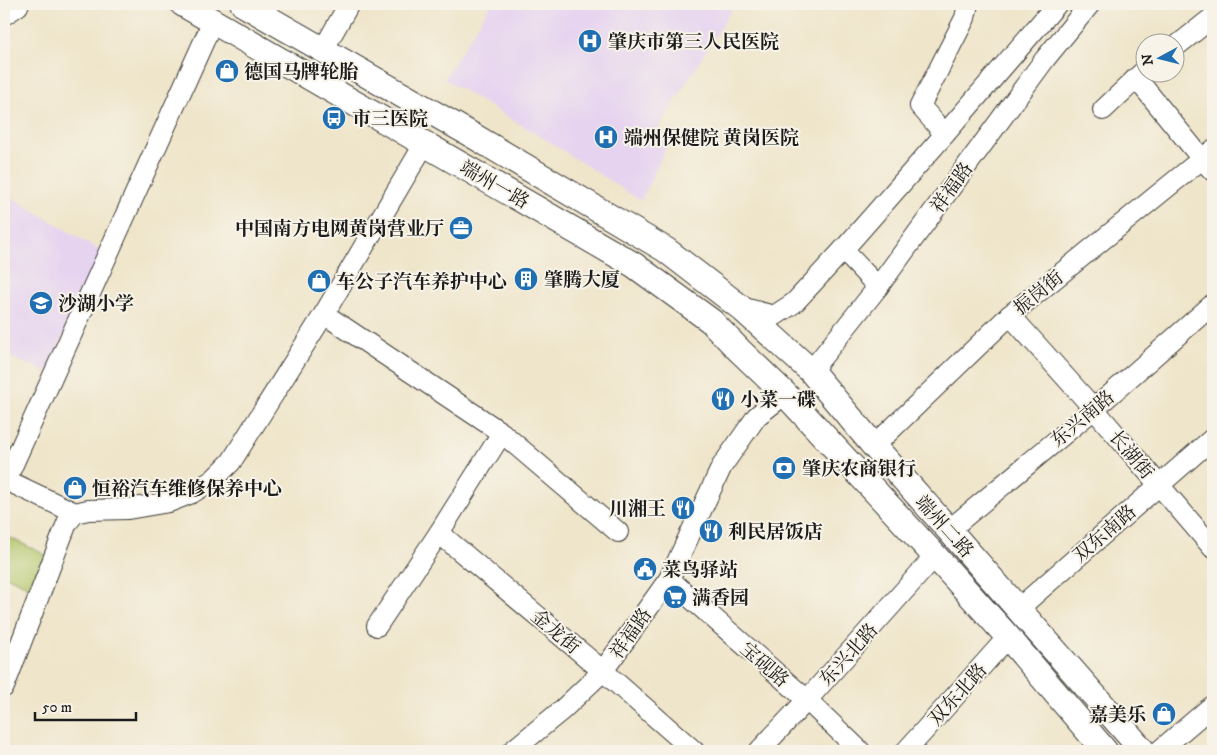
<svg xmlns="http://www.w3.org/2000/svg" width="1217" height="755" font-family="'IM FELL DW Pica','Noto Serif SC',serif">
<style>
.built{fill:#e6d3f0}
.pitch{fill:#b3c66a;stroke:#687143}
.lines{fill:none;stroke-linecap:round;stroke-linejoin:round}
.minor-casing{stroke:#3c3a36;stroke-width:22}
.major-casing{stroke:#3c3a36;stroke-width:27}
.minor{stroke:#fff;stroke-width:20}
.major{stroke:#fff;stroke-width:25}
.labels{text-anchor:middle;stroke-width:4;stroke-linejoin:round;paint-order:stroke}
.poi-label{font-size:19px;font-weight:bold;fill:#1c1c1c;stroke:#f7f3e8;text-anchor:start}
.street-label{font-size:19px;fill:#1c1c1c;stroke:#f7f3e8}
</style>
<rect width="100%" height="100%" fill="#f7f3e8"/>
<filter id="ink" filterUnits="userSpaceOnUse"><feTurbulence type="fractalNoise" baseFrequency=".02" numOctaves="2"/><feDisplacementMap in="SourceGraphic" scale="10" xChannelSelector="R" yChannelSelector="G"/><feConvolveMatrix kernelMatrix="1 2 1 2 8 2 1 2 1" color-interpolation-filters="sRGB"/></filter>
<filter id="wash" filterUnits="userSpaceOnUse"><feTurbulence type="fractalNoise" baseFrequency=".0096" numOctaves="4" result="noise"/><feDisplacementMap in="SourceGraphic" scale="20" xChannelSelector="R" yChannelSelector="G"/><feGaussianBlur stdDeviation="1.12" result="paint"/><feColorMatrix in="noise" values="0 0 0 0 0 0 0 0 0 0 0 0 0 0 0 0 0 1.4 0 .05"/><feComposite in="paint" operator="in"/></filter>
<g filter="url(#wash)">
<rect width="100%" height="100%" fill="#efe5ca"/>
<!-- built -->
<g class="built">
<path d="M491 4H735L656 132 668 143 641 201 548 141 444 79Z"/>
<path d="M4 193 103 252 47 372 4 355Z"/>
</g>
<!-- pitch -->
<path class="pitch" d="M4 535 46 555 31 588 4 575Z"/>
</g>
<g filter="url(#ink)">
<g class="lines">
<!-- minor casing -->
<g class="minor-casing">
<g id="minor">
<path d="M1174 48 1213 17"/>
<path d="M323 50 349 4"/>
<path d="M1136 78 1202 159 1213 171"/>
<path d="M1103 110 1144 71"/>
<path d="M945 134 920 106 965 18 968 4"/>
<path d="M843 250 878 287"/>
<path d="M740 307 774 316 794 303 843 250 945 134 1057 4"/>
<path d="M324 314 502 433 618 532"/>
<path d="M1010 315 1094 409 1159 485 1213 548"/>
<path d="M811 371 878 287 1045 59 1090 4"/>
<path d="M874 446 1010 315 1213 150"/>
<path d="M75 513 6 480 213 21"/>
<path d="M949 530 1094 409 1213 304"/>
<path d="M439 533 603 671 694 751"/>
<path d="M669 579 807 700 860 751"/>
<path d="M1018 609 1213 438"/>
<path d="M377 626 439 533 502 433"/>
<path d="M4 687 67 523 75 513 88 510 128 509 169 502 192 493 213 480 231 462 324 314 425 143"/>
<path d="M512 751 562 710 603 671 669 579 722 466 757 416 785 394"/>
<path d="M759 751 807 700 935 556"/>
<path d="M906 751 1008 637"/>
<path d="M1159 751 1213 705"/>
</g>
</g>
<!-- major casing -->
<g class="major-casing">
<g id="major">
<path d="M183 4 634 265 711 321 739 350 785 394 935 556 1008 637 1105 751"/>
<path d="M243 4 477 138 666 250 740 307 811 371 874 446 949 530 1143 751"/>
<path d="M4 12 16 4"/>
</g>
</g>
<!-- minor -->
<use href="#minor" class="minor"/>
<!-- major -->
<use href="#major" class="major"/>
</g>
</g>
<!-- icons -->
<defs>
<g id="hospital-disc" transform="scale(1.25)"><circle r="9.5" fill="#1f6fb2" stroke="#f7f3e8"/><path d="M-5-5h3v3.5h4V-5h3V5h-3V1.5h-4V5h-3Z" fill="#fff"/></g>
<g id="shop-disc" transform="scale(1.25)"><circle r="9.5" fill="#1f6fb2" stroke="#f7f3e8"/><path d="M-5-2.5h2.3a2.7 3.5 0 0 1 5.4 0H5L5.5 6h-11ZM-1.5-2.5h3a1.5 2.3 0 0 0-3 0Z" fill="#fff"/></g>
<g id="bus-disc" transform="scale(1.25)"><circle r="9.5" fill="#1f6fb2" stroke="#f7f3e8"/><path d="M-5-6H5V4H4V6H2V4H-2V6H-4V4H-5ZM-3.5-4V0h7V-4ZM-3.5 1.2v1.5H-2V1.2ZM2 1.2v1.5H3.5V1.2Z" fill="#fff"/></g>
<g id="office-disc" transform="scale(1.25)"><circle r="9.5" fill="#1f6fb2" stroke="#f7f3e8"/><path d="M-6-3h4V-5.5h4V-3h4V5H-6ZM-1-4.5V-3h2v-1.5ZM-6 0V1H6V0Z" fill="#fff"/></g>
<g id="building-disc" transform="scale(1.25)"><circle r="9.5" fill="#1f6fb2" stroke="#f7f3e8"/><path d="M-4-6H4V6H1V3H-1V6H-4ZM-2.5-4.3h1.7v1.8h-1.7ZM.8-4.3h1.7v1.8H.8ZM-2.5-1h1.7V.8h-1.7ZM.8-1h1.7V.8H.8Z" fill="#fff"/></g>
<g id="school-disc" transform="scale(1.25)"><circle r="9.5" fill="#1f6fb2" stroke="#f7f3e8"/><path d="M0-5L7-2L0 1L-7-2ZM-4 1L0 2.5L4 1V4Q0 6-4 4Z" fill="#fff"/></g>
<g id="restaurant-disc" transform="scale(1.25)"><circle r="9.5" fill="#1f6fb2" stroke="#f7f3e8"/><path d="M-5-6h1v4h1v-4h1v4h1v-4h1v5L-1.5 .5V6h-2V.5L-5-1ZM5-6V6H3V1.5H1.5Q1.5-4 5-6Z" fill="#fff"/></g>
<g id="bank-disc" transform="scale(1.25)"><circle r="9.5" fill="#1f6fb2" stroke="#f7f3e8"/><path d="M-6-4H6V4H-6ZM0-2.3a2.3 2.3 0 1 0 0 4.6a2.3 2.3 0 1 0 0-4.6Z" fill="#fff"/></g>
<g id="civic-disc" transform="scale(1.25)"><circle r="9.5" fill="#1f6fb2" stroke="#f7f3e8"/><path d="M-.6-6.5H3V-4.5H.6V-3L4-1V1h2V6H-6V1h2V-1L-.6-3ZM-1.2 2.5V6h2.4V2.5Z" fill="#fff"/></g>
<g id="supermarket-disc" transform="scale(1.25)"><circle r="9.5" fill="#1f6fb2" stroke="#f7f3e8"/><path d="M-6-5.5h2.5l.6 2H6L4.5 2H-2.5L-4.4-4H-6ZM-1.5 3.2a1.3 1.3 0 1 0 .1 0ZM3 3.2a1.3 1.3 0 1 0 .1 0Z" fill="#fff"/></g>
</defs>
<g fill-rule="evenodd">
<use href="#hospital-disc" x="590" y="41"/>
<use href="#shop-disc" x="227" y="71"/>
<use href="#bus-disc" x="334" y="118"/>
<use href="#hospital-disc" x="606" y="137"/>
<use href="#office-disc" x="461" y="228"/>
<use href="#building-disc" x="526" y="279"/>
<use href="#shop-disc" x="319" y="281"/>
<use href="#school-disc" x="41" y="303"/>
<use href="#restaurant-disc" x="723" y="399"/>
<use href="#bank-disc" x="784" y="468"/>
<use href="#shop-disc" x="75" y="488"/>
<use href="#restaurant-disc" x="683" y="508"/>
<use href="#restaurant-disc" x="711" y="531"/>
<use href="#civic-disc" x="645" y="569"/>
<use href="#supermarket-disc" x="675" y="597"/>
<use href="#shop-disc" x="1164" y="714"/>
</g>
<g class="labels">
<!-- poi labels -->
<g class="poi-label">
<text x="608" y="48">肇庆市第三人民医院</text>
<text x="244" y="78">德国马牌轮胎</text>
<text x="352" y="125">市三医院</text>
<text x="624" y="144">端州保健院 黄岗医院</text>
<text x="444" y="235" text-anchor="end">中国南方电网黄岗营业厅</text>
<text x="544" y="286">肇腾大厦</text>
<text x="336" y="288">车公子汽车养护中心</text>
<text x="58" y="310">沙湖小学</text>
<text x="740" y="406">小菜一碟</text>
<text x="802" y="475">肇庆农商银行</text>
<text x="92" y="495">恒裕汽车维修保养中心</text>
<text x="666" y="515" text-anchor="end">川湘王</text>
<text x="728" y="538">利民居饭店</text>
<text x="662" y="576">菜鸟驿站</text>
<text x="692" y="604">满香园</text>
<text x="1146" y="721" text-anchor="end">嘉美乐</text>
</g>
<!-- street labels -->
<g class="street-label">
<text transform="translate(495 184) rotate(30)" y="7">端州一路</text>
<text transform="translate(951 187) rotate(-54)" y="7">祥福路</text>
<text transform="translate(1038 292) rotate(-39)" y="7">振岗街</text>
<text transform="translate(1082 418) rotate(-40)" y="7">东兴南路</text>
<text transform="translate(1132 454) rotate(50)" y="7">长湖街</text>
<text transform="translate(945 526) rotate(48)" y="7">端州二路</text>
<text transform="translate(1104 533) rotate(-41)" y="7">双东南路</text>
<text transform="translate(556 631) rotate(40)" y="7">金龙街</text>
<text transform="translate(630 633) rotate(-55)" y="7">祥福路</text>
<text transform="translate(848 654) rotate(-48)" y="7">东兴北路</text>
<text transform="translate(765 664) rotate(41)" y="7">宝砚路</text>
<text transform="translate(957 694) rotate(-48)" y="7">双东北路</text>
</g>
</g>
<!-- margin -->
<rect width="1217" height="755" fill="none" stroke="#f7f3e8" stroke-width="20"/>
<!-- north arrow -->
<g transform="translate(1160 58) rotate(263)"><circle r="24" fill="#f7f3e8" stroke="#9f9d96"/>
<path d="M0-4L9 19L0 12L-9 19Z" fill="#1f6fb2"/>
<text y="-8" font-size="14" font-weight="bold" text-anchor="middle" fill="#1c1c1c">N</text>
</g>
<!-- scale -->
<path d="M35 712v8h101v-8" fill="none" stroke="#1c1c1c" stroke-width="2.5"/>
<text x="42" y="712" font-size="15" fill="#1c1c1c" stroke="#f7f3e8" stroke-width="4" paint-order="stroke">50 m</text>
</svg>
